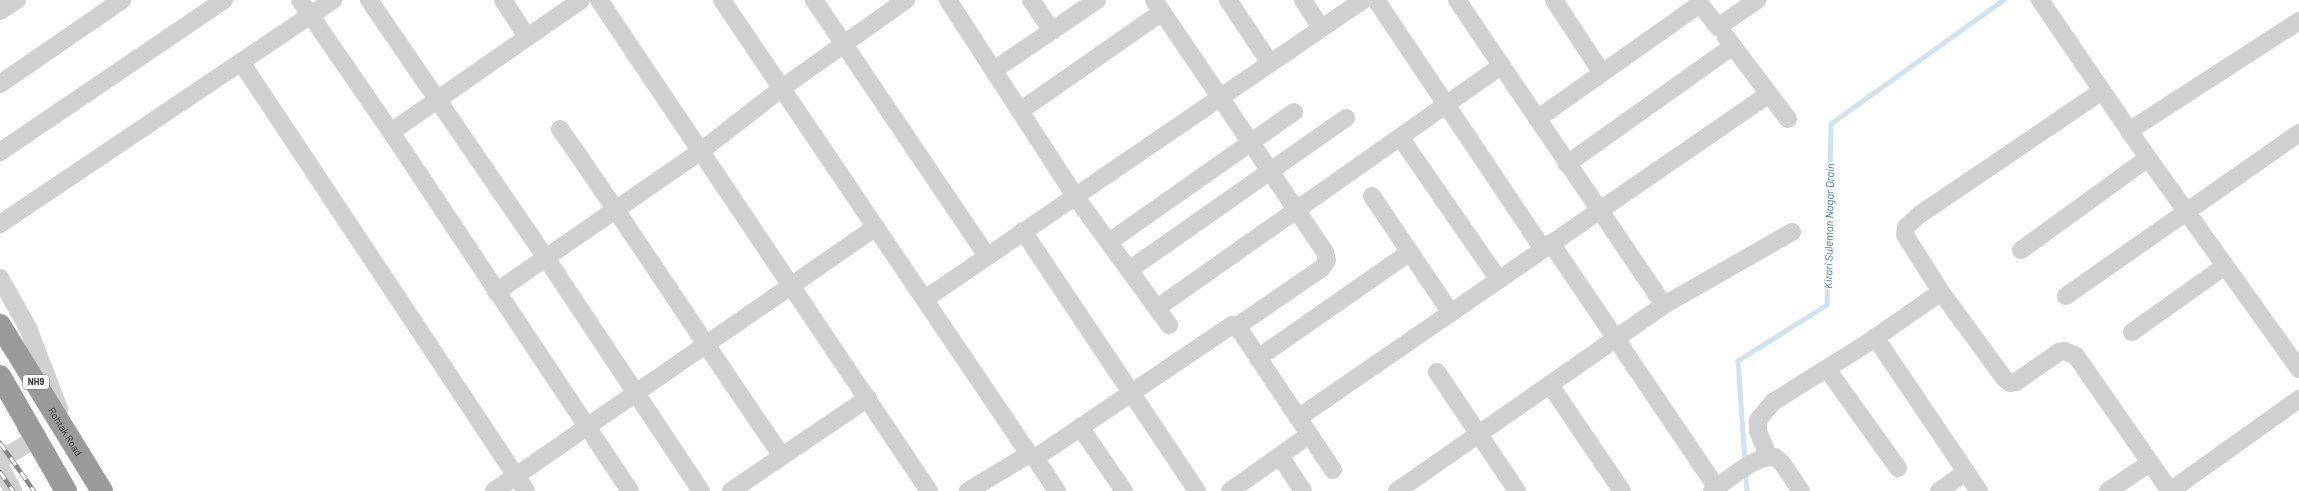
<svg xmlns="http://www.w3.org/2000/svg" width="2299" height="491" font-family="Barlow,sans-serif">
<style>
.lines{fill:none;stroke-linecap:round;stroke-linejoin:round}
.stream{stroke:#cfe2ee;stroke-width:5}
.minor{stroke:#d0d0d0;stroke-width:18}
.highway{stroke:#9a9a9a;stroke-width:22}
.rail-casing{stroke:#888;stroke-width:4.5}
.rail{stroke:#fff;stroke-width:3;stroke-dasharray:9;stroke-linecap:butt}
.labels{text-anchor:middle;stroke-width:4;stroke-linejoin:round;paint-order:stroke}
.shield{fill:#fff;stroke:#707070;stroke-width:1}
.shield-label{font-size:9px;font-weight:bold;fill:#333}
.street-label{font-size:10px;fill:#333;stroke:#fff}
.water-label{font-size:11px;font-style:italic;fill:#3f7597;stroke:#fff}
</style>
<rect width="100%" height="100%" fill="#fff"/>
<g class="lines">
<!-- stream -->
<g class="stream">
<path d="M1745 463 1738 361 1827 305 1831 124 2004 0"/>
<path d="M1745 471 1747 491"/>
</g>
<!-- minor -->
<g class="minor">
<path d="M300 0 391 132 630 491"/>
<path d="M369 0 546 258 701 491"/>
<path d="M503 0 527 37"/>
<path d="M599 0 929 491"/>
<path d="M722 0 1029 454"/>
<path d="M814 0 987 256"/>
<path d="M948 0 1075 196 1169 325"/>
<path d="M1031 0 1052 31"/>
<path d="M1154 0 1325 252 1327 260 1322 268 1236 327"/>
<path d="M1228 0 1270 63"/>
<path d="M1303 0 1321 28"/>
<path d="M1376 0 1543 249"/>
<path d="M1457 0 1664 305"/>
<path d="M1554 0 1602 73"/>
<path d="M2040 0 2148 158 2299 369"/>
<path d="M0 11 17 0"/>
<path d="M1726 37 1788 119"/>
<path d="M241 62 526 491"/>
<path d="M994 70 1097 0"/>
<path d="M0 84 122 0"/>
<path d="M2102 91 1919 215 1906 227 1905 235 1941 292 2004 378 2010 383 2016 382 2059 352 2065 351 2076 356 2170 491"/>
<path d="M1020 111 1162 12"/>
<path d="M1537 119 1700 4 1718 27 1757 0"/>
<path d="M560 129C636 237 707 348 782 456"/>
<path d="M2129 131 2299 21"/>
<path d="M391 132 581 0"/>
<path d="M1400 137 1499 280"/>
<path d="M0 152 224 0"/>
<path d="M1567 164 1733 46"/>
<path d="M1372 196 1451 313"/>
<path d="M0 224 333 0"/>
<path d="M1023 231 1197 491"/>
<path d="M1109 242 1294 112"/>
<path d="M1551 243 1717 488"/>
<path d="M2021 250 2148 158"/>
<path d="M1129 270 1346 118"/>
<path d="M0 278 28 328 59 409"/>
<path d="M496 292 701 151 782 88 906 0"/>
<path d="M2066 296 2299 133"/>
<path d="M925 299 1363 0"/>
<path d="M1157 308 1501 66"/>
<path d="M2132 332 2225 266"/>
<path d="M1875 337 1979 491"/>
<path d="M1258 358 1410 252"/>
<path d="M1827 369 1898 468"/>
<path d="M1437 372 1517 491"/>
<path d="M1550 385 1622 491"/>
<path d="M1298 418 1769 94"/>
<path d="M1080 427 1124 491"/>
<path d="M1280 456 1303 491"/>
<path d="M1768 456 1758 431V420L1773 402 1869 342 1941 292"/>
<path d="M1035 458 1232 325 1241 332 1333 470"/>
<path d="M0 460 35 439 26 428"/>
<path d="M0 466 13 491"/>
<path d="M494 491 876 227"/>
<path d="M731 491 868 398"/>
<path d="M968 491 1029 454 1035 458 1057 491"/>
<path d="M1230 491 1309 435"/>
<path d="M1397 491 1664 305 1792 232"/>
<path d="M1712 491C1730 479 1752 456 1775 457L1782 463 1801 491"/>
<path d="M1939 491 1966 472"/>
<path d="M2108 491 2150 463"/>
<path d="M2170 491 2299 399"/>
</g>
<!-- highway -->
<g class="highway">
<path id="s1" d="M0 325 102 491"/>
<path d="M0 376 66 491"/>
</g>
<!-- rail casing -->
<g class="rail-casing">
<g id="rail">
<path d="M0 443 34 491"/>
<path d="M0 472 13 491"/>
</g>
</g>
<!-- rail -->
<use href="#rail" class="rail"/>
</g>
<g class="labels">
<!-- shield labels -->
<rect class="shield" x="23" y="375" width="26" height="14" rx="3"/>
<g class="shield-label">
<text x="36" y="385">NH9</text>
</g>
<!-- street labels -->
<g class="street-label">
<text dy="4" stroke="none"><textPath href="#s1" startOffset="125">Rohtak Road</textPath></text>
</g>
<!-- water labels -->
<g class="water-label">
<text transform="translate(1829 226) rotate(-89)" y="4">Kirari Suleman Nagar Drain</text>
</g>
</g>
</svg>
